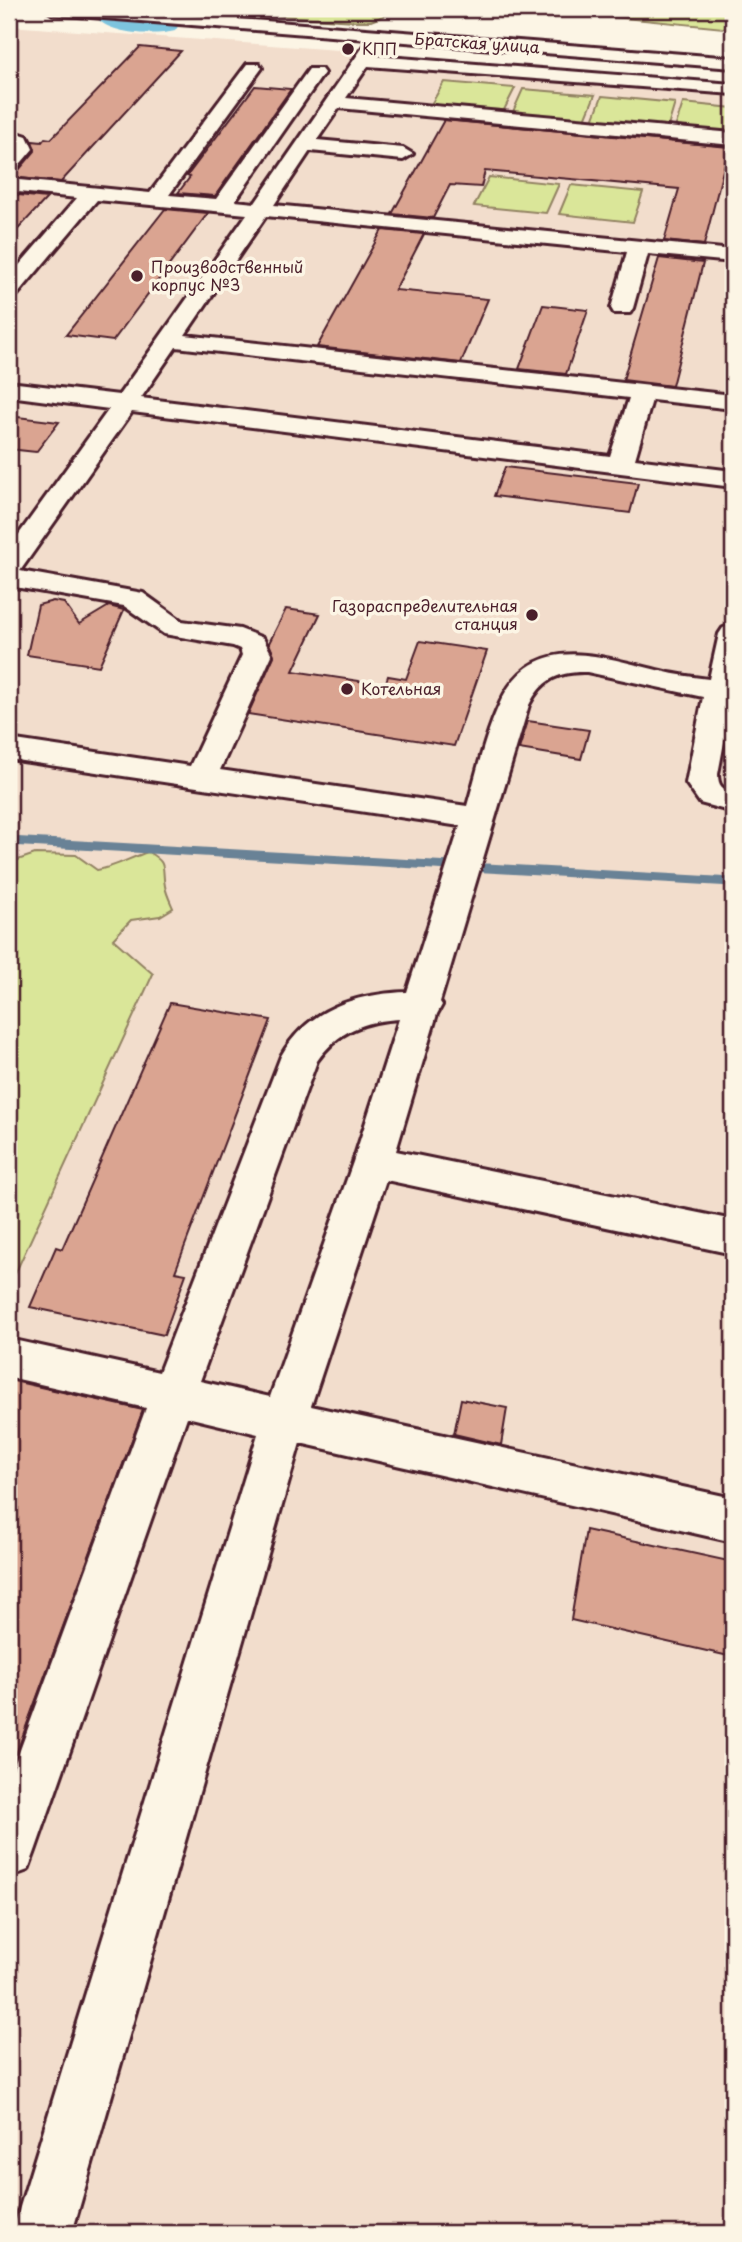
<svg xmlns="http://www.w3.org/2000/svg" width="742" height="2242" font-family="'Playpen Sans',sans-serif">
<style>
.built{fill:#f2ddcc}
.green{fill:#dae699;stroke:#928262;stroke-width:2}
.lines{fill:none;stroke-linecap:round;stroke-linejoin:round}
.stream{stroke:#698296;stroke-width:9}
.river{fill:#7dc4de;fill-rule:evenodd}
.building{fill:#daa491;stroke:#4a1f2b;stroke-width:2}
.minor-casing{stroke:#4a1f2b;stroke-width:6}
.major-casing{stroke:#4a1f2b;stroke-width:6}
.minor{fill:#fcf5e5;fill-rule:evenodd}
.major{fill:#fcf5e5;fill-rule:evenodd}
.poi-dot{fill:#4a1f2b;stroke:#fcf5e5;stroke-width:2.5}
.labels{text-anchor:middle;stroke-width:7;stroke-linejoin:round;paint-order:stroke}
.far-street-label{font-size:16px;fill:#4a1f2b;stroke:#fcf5e5}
.far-poi-label{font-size:16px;fill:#4a1f2b;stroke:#fcf5e5;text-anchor:start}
</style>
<rect width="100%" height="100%" fill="#fcf5e5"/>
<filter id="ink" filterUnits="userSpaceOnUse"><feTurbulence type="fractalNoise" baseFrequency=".0143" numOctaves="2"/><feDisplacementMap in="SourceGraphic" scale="14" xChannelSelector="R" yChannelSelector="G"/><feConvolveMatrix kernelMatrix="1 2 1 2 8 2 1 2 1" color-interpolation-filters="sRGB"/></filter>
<g filter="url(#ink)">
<!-- built -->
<path class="built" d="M9 26 338 50 340 47 352 48 378 51V54L733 82V2233H9Z"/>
<!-- green -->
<g class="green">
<path d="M189 9H392L393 12 371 21H354Z"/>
<path d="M550 9H733V29L564 12Z"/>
<path d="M444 82 515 88 502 114 429 108Z"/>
<path d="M523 89 595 95 584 122 511 116Z"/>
<path d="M602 96 675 103 667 130 592 123Z"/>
<path d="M683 103 733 108V136L674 131Z"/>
<path d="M489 177 559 184 546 213 474 206Z"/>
<path d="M571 185 643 192 633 222 559 214Z"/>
<path d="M148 852C169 864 161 867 165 886 166 893 170 901 173 908L160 916 131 920 113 939 153 974 9 1287V863L35 854 76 855 97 870C116 867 129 858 148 852Z"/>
</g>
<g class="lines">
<!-- stream -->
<path class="stream" d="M9 841 733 882"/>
<!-- river -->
<path class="river" d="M110 9 141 18 175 19 179 25 175 31C155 36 109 35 96 17L100 11Z"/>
</g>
<!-- building -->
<g class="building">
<path d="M140 47 181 51 61 182 9 177V173L18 171 35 151 32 141 42 142 45 138 51 139Z"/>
<path d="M255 86 291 89 215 196 178 193 190 177 187 176Z"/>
<path d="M444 120 729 147 704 245 664 241 679 189 485 171 481 187 450 185 433 218 392 214Z"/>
<path d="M9 194 47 198 9 239Z"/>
<path d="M165 209 208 213 113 341 66 335Z"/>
<path d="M382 230 424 234 395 290 488 299 461 363 317 347Z"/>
<path d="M659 258 703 263 672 386 623 380Z"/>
<path d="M543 305 588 310 566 374 519 369Z"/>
<path d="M9 416 59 422 36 452 9 449Z"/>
<path d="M505 467 638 483 630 513 494 496Z"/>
<path d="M53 601 64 603 79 624 109 606 124 610 99 666 27 655 38 605Z"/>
<path d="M286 609 320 614 293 671 385 685 388 676 406 679 420 641 487 651 454 746 248 714 274 656 269 643Z"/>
<path d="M528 721 589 730 581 759 519 749Z"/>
<path d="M170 1003 271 1020 175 1272 186 1274 164 1335 30 1307 56 1247 62 1249Z"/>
<path d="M9 1380 143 1410 9 1773Z"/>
<path d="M461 1399 507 1408 501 1445 454 1434Z"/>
<path d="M586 1530 733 1562V1657L571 1620Z"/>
</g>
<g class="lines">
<!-- minor casing -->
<g class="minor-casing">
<g id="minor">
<path d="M380 30 388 35 375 56 733 84V94L368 66 346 98 733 133V145L339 108 317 140 403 148 413 154 403 160 310 151 274 205 733 250V262L648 254 633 308 630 313H614L611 308 627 252 266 216 185 335 733 395V409L652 400 635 459 733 471V487L132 412 20 571 143 593 182 621 240 629 263 638 272 655 220 770 467 806C477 772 485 735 500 703 533 630 601 657 661 671 676 675 693 677 709 679L719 634 723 628 733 625V694L718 774C718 786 722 789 733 792V812L700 803 686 783 703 697 587 672C559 671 542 679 529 705L440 1002 442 1005 437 1014 396 1151 733 1220V1254L386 1180 311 1406 733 1498V1542L300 1443 72 2233H12L258 1434 187 1417 35 1851 28 1870 9 1877V1780L146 1408 9 1377V1339L159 1372 281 1056C308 1008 356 994 407 992L460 826 9 759V739L190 766 242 655 240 649 233 646 164 634 124 606 9 586V548L109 409 9 396V382L119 395 247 214 97 200 17 295 9 297V277L77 198 9 191V179L150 193 247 64H259L262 68 169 195 216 199 309 69H321L324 73 235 201 255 203 374 31ZM176 347 629 398 610 456 141 398ZM399 1019 353 1162 270 1397 200 1381 317 1061C338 1031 364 1021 399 1019Z"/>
<path d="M9 130 27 136 33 149 16 169 9 171V153L13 148 9 142Z"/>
</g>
</g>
<!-- major casing -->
<g class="major-casing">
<path id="major" d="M45 9H112L733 58V68L53 14Z"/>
</g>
<!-- minor -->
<use href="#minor" class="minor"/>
<!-- major -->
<use href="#major" class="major"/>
</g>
</g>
<!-- markers -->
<g class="poi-dot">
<circle cx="348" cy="49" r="7"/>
<circle cx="137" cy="276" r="7"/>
<circle cx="532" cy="615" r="7"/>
<circle cx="347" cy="689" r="7"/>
</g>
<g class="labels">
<!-- far-street labels -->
<g class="far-street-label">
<text transform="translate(477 43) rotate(4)" y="6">Братская улица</text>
</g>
<!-- far-poi labels -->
<g class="far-poi-label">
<text x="362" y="55">КПП</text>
<text x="151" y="273">Производственный<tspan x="151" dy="18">корпус №3</tspan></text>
<text x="518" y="612" text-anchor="end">Газораспределительная<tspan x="518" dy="18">станция</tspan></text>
<text x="361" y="695">Котельная</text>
</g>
</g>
<!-- margin -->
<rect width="742" height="2242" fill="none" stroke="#fcf5e5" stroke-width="35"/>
<rect x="18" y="18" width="707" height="2207" fill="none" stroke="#4a1f2b" stroke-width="2.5" filter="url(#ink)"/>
</svg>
